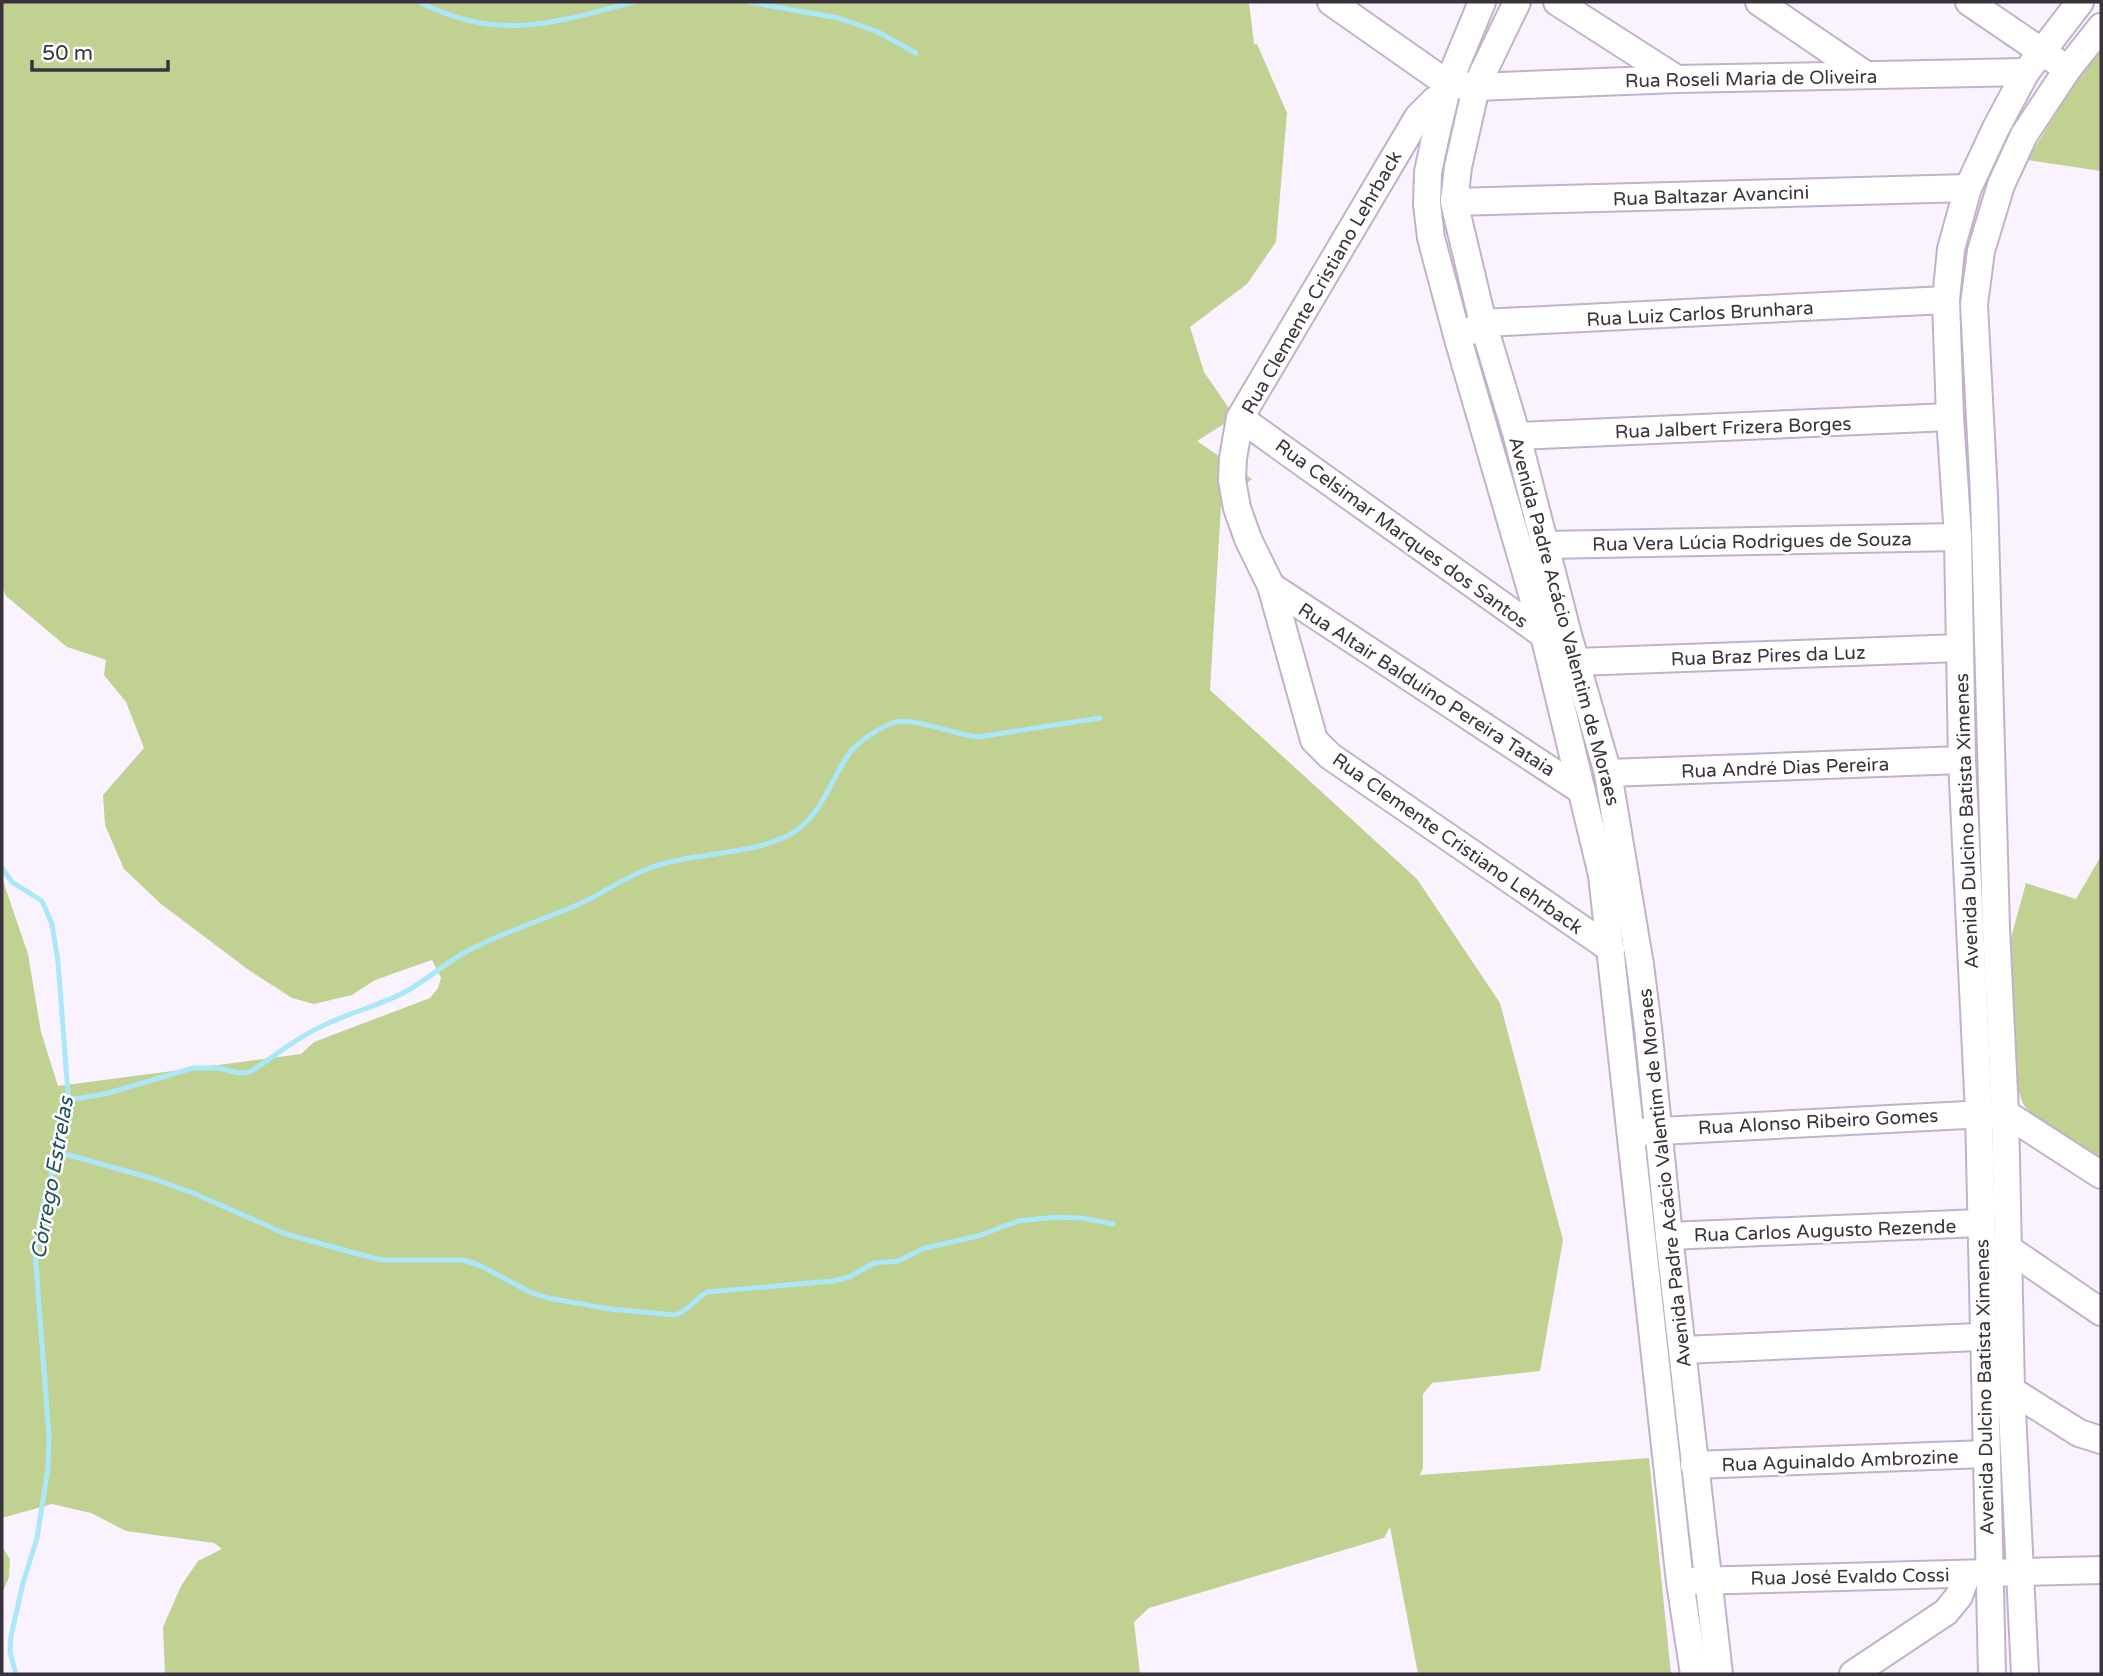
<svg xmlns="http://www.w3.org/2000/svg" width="2103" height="1676" font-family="'Varela Round',sans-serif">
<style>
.green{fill:#c1d192}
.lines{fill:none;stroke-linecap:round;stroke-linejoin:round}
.stream{stroke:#a9e7f9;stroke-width:5}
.minor-casing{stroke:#c2b1cc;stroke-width:30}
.minor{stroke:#fff;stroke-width:26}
.labels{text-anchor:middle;stroke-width:5;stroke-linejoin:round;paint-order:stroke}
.street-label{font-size:19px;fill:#3a333e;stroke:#fff}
.water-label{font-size:21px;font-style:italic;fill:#21535f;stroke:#fff}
</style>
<rect width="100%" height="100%" fill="#faf3ff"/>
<!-- green -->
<g class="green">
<path d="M2 2H1249L1254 44H1257L1287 113 1276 242 1247 284 1190 327 1204 372 1235 417 1197 441 1252 479 1221 506 1210 690 1417 879 1500 1003 1563 1240 1540 1371 1432 1383 1423 1394V1468L1420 1475 1649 1458 1671 1674H1418L1390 1527 1384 1538 1149 1608 1134 1622 1140 1674H165L163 1627 181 1586 198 1561 222 1549 214 1543 126 1531 91 1513 52 1504 2 1518V878L28 954 41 1032 58 1086 301 1054 314 1042 430 998 438 988 441 978 432 960 375 980 352 995 314 1004 292 998 250 971 161 904 124 869 105 825 103 795 144 748 126 702 104 675 106 660 67 647 6 596 2 586Z"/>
<path d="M2101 49V171L2027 160 2088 61Z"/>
<path d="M2101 856V1170L2064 1154 2023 1104 2006 1054V956L2026 883 2076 899Z"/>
<path d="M2 1547 10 1559 9 1577 2 1594Z"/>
</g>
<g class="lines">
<!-- stream -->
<g class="stream">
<path d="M420 2C499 43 555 22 634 2"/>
<path d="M749 2 838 18 876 31 916 53"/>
<path d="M2 868 12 882 42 901 52 924 58 962 68 1093 66 1118 40 1219 35 1252 49 1436 48 1468 37 1538 23 1583 11 1636 10 1652 16 1674"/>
<path d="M68 1100 105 1094 193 1068H218L239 1073 250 1072C276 1055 302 1034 331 1022 355 1011 381 1005 405 992 425 981 442 966 462 954 499 933 541 921 579 904 602 894 622 879 645 870 691 851 745 857 789 835 821 818 829 783 848 755 858 741 879 728 895 722 911 717 958 735 978 737L1100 718"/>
<path d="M58 1152 151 1178 193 1193 286 1234 354 1253 382 1260H463L479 1265 530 1292 548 1298 610 1309 675 1315C687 1312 696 1298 707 1292L833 1281 849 1277 874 1263 898 1261 925 1248 978 1236 1018 1221 1056 1217 1082 1218 1113 1224"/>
</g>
<!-- minor casing -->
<g class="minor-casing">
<g id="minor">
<path d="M1331 2 1448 84 1476 87 1677 79 2026 72"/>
<path d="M1482 2 1448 84 1435 139 1428 172 1427 204 1431 238 1458 339 1544 635 1602 875 1680 1582 1694 1674"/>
<path d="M1517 2 1476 87 1458 167 1454 202 1483 323 1517 436 1568 635 1608 773 1640 965 1648 1028 1669 1236 1719 1674"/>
<path d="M1557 2 1677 79"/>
<path d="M1759 2 1866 75"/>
<path d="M1969 2 2057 62"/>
<path d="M1445 94 1434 101 1418 117 1240 418 1233 458 1232 480 1237 508 1248 539 1271 586 1314 740 1330 756 1611 949"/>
<path d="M1454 202 1968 188"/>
<path d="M1471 331 1483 323 1946 300"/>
<path d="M1240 418 1544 635H1548"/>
<path d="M1517 436 1950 417"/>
<path d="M1546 545 1958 537"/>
<path d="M1271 586 1582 791"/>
<path d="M1576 662 1960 648"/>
<path d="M1608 773 1962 760"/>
<path d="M1641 1132 2005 1113 2101 1175"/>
<path d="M1669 1236 1980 1223"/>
<path d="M2009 1249 2101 1312"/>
<path d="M1683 1350 2001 1336"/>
<path d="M2011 1390 2079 1433 2101 1440"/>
<path d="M1694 1465 1986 1454"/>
<path d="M1693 1581 2101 1570"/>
<path d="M1853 1674 1946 1612 1959 1596 1967 1574"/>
<path d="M1992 1674 1979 1113 1962 760 1958 537 1950 417 1946 300 1951 249 1968 188 1996 128 2026 72 2080 2"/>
<path d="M2025 1674 2011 1390 2005 1113 1996 928 1984 495 1974 304 1981 251 2001 185 2024 135 2067 70 2101 27"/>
</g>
</g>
<!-- minor -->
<use href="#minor" class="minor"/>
</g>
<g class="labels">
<!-- street labels -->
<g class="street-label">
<text transform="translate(1751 78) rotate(-1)" y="7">Rua Roseli Maria de Oliveira</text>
<text transform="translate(1711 195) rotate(-2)" y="7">Rua Baltazar Avancini</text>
<text transform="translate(1321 282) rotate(-60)" y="7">Rua Clemente Cristiano Lehrback</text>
<text transform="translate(1700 313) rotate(-3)" y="7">Rua Luiz Carlos Brunhara</text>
<text transform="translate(1733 427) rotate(-2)" y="7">Rua Jalbert Frizera Borges</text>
<text transform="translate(1402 533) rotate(36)" y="7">Rua Celsimar Marques dos Santos</text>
<text transform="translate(1752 541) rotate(-1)" y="7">Rua Vera Lúcia Rodrigues de Souza</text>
<text transform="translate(1565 621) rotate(75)" y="7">Avenida Padre Acácio Valentim de Moraes</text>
<text transform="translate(1768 655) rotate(-2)" y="7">Rua Braz Pires da Luz</text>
<text transform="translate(1427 689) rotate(33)" y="7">Rua Altair Balduíno Pereira Tataia</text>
<text transform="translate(1785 767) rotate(-2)" y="7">Rua André Dias Pereira</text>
<text transform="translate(1966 821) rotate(-92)" y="7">Avenida Dulcino Batista Ximenes</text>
<text transform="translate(1458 843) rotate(35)" y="7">Rua Clemente Cristiano Lehrback</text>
<text transform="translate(1818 1121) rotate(-3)" y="7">Rua Alonso Ribeiro Gomes</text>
<text transform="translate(1664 1178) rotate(-96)" y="7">Avenida Padre Acácio Valentim de Moraes</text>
<text transform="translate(1825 1230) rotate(-2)" y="7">Rua Carlos Augusto Rezende</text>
<text transform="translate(1984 1387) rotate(-91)" y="7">Avenida Dulcino Batista Ximenes</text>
<text transform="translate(1840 1460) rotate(-2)" y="7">Rua Aguinaldo Ambrozine</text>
<text transform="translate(1850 1576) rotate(-1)" y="7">Rua José Evaldo Cossi</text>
</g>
<!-- water labels -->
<g class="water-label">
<text transform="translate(52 1178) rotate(-80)" y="7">Córrego Estrelas</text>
</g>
</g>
<!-- border -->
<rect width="2103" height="1676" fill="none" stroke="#3a333e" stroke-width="7"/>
<!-- scale -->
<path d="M32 60v10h136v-10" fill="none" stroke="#3a333e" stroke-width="3.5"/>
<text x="42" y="60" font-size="21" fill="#3a333e" stroke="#ffffff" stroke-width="5" paint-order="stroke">50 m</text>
</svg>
